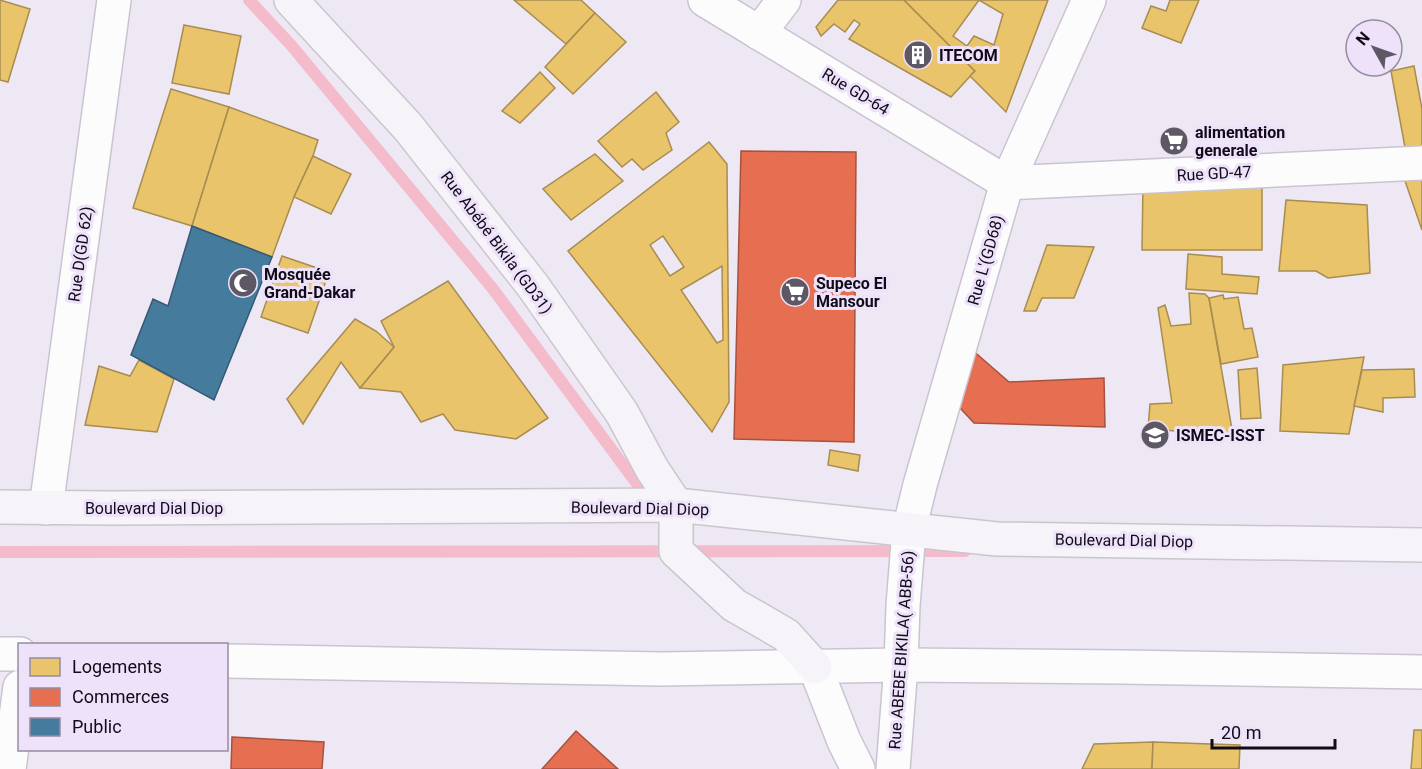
<svg xmlns="http://www.w3.org/2000/svg" width="1422" height="769" font-family="Roboto,sans-serif">
<style>
.homes{fill:#e9c46a;stroke:#a88c51;stroke-width:1.5;fill-rule:evenodd}
.shops{fill:#e76f51;stroke:#a75140;stroke-width:1.5}
.public{fill:#457b9d;stroke:#355975;stroke-width:1.5}
.lines{fill:none;stroke-linecap:round;stroke-linejoin:round}
.stream{stroke:#f4bbcb;stroke-width:12}
.minor-casing{stroke:#cac4d1;stroke-width:36}
.major-casing{stroke:#c9c6cd;stroke-width:36}
.minor{stroke:#fcfcfd;stroke-width:33}
.major{stroke:#f6f4f9;stroke-width:33}
.labels{text-anchor:middle;stroke-width:6;stroke-linejoin:round;paint-order:stroke}
.poi-label{font-size:16px;font-weight:bold;fill:#110b18;stroke:#ede2fa;text-anchor:start}
.street-label{font-size:16px;fill:#110b18;stroke:#ede2fa}
</style>
<rect width="100%" height="100%" fill="#eee8f4"/>
<!-- homes -->
<g class="homes">
<path d="M0 0 30 9 8 82 0 80Z"/>
<path d="M514 0H581L595 13 566 44Z"/>
<path d="M838 0H904L975 71 951 97 849 39 860 24 854 20 845 32 834 24 821 36 816 27Z"/>
<path d="M904 0H1048L1006 112 970 76 975 71ZM979 0 1003 14 994 45 974 36 967 46 953 36Z"/>
<path d="M1170 0H1199L1181 43 1142 28 1151 6 1166 11Z"/>
<path d="M595 13 626 42 573 94 545 67Z"/>
<path d="M184 25 241 36 229 94 172 83Z"/>
<path d="M1414 66 1422 109V150L1406 153 1391 71Z"/>
<path d="M540 72 555 88 520 123 502 111Z"/>
<path d="M171 89 229 107 192 226 133 208Z"/>
<path d="M656 92 679 122 666 133 672 150 643 170 632 159 622 167 598 141Z"/>
<path d="M229 107 318 140 313 156 294 197 272 257 192 226Z"/>
<path d="M709 142 727 164 729 402 712 432 568 251ZM663 236 684 267 670 276 650 245ZM722 266 723 340 717 343 681 290Z"/>
<path d="M595 154 623 181 571 220 543 189Z"/>
<path d="M313 156 351 174 331 214 294 197Z"/>
<path d="M1422 177V230L1404 178Z"/>
<path d="M1143 183 1262 184V250H1142Z"/>
<path d="M1286 200 1367 205 1370 273 1328 278 1316 271H1279Z"/>
<path d="M1047 245 1094 247 1074 298H1042L1036 311H1024Z"/>
<path d="M1188 254 1222 257V274L1259 277 1257 294 1186 289Z"/>
<path d="M282 256 329 272 308 333 261 317Z"/>
<path d="M448 281 548 418 516 439 455 430 443 414 421 422 401 392 360 388 394 347 381 321Z"/>
<path d="M1189 293 1205 294 1209 298 1233 435 1148 429 1150 404 1172 403 1158 308 1165 305 1171 326 1191 324Z"/>
<path d="M1223 295 1224 299 1238 297 1244 329 1252 328 1258 357 1221 364 1209 298Z"/>
<path d="M355 319 376 331 394 347 360 388 341 362 303 424 287 399Z"/>
<path d="M1364 357 1349 434 1280 431 1283 365Z"/>
<path d="M139 360 174 379 157 432 85 425 99 366 130 376Z"/>
<path d="M1257 368 1261 418 1241 419 1238 370Z"/>
<path d="M1414 369 1415 397 1383 398V412L1354 406 1362 370Z"/>
<path d="M830 450 860 455 858 471 828 465Z"/>
<path d="M1414 730H1422V769H1411Z"/>
<path d="M1153 742 1152 769H1082L1094 744Z"/>
<path d="M1153 742 1240 745 1239 769H1152Z"/>
</g>
<!-- shops -->
<g class="shops">
<path d="M741 151 856 152 854 442 734 439Z"/>
<path d="M970 348 1009 382 1104 378 1105 427 974 423 949 396Z"/>
<path d="M576 731 618 769H542Z"/>
<path d="M232 737 324 742 322 769H231Z"/>
</g>
<!-- public -->
<path class="public" d="M192 226 272 257 214 400 131 355 153 299 168 306Z"/>
<g class="lines">
<!-- stream -->
<g class="stream">
<path d="M249 0 291 45 493 289 649 500"/>
<path d="M0 552 965 551"/>
</g>
<!-- minor casing -->
<g class="minor-casing">
<g id="minor">
<path d="M705 0 1007 183 1422 163"/>
<path d="M759 33 784 0"/>
<path d="M46 508 114 0"/>
<path d="M0 654H20"/>
<path d="M226 661 662 669 901 665 1122 667 1422 672"/>
<path d="M815 667 844 741 858 769"/>
<path d="M9 769 20 687"/>
<path d="M893 769 901 665 903 606 909 530 920 485 1007 183 1089 0"/>
</g>
</g>
<!-- major casing -->
<g class="major-casing">
<g id="major">
<path d="M291 0 408 127 533 286 622 413 652 469 676 505"/>
<path d="M676 505V551L734 605 786 635 815 667"/>
<path d="M0 507 110 508 676 505 997 539 1422 545"/>
</g>
</g>
<!-- minor -->
<use href="#minor" class="minor"/>
<!-- major -->
<use href="#major" class="major"/>
</g>
<!-- icons -->
<defs>
<g id="building-disc" transform="scale(1.5)"><circle r="9.5" fill="#5e5865" stroke="#ede2fa"/><path d="M-4-6H4V6H1V3H-1V6H-4ZM-2.5-4.3h1.7v1.8h-1.7ZM.8-4.3h1.7v1.8H.8ZM-2.5-1h1.7V.8h-1.7ZM.8-1h1.7V.8H.8Z" fill="#fff"/></g>
<g id="supermarket-disc" transform="scale(1.5)"><circle r="9.5" fill="#5e5865" stroke="#ede2fa"/><path d="M-6-5.5h2.5l.6 2H6L4.5 2H-2.5L-4.4-4H-6ZM-1.5 3.2a1.3 1.3 0 1 0 .1 0ZM3 3.2a1.3 1.3 0 1 0 .1 0Z" fill="#fff"/></g>
<g id="mosque-disc" transform="scale(1.5)"><circle r="9.5" fill="#5e5865" stroke="#ede2fa"/><path d="M3.5-4.9A6 6 0 1 0 3.5 4.9A5 5 0 1 1 3.5-4.9Z" fill="#fff"/></g>
<g id="university-disc" transform="scale(1.5)"><circle r="9.5" fill="#5e5865" stroke="#ede2fa"/><path d="M0-5L7-2L0 1L-7-2ZM-4 1L0 2.5L4 1V4Q0 6-4 4Z" fill="#fff"/></g>
</defs>
<g fill-rule="evenodd">
<use href="#building-disc" x="918" y="55"/>
<use href="#supermarket-disc" x="1174" y="141"/>
<use href="#mosque-disc" x="243" y="283"/>
<use href="#supermarket-disc" x="795" y="292"/>
<use href="#university-disc" x="1155" y="435"/>
</g>
<g class="labels">
<!-- poi labels -->
<g class="poi-label">
<text x="939" y="61">ITECOM</text>
<text x="1195" y="138">alimentation<tspan x="1195" dy="18">generale</tspan></text>
<text x="264" y="280">Mosquée<tspan x="264" dy="18">Grand-Dakar</tspan></text>
<text x="816" y="289">Supeco El<tspan x="816" dy="18">Mansour</tspan></text>
<text x="1176" y="441">ISMEC-ISST</text>
</g>
<!-- street labels -->
<g class="street-label">
<text transform="translate(856 91) rotate(31)" y="6">Rue GD-64</text>
<text transform="translate(1214 173) rotate(-3)" y="6">Rue GD-47</text>
<text transform="translate(497 242) rotate(53)" y="6">Rue Abébé Bikila (GD31)</text>
<text transform="translate(80 254) rotate(-82)" y="6">Rue D(GD 62)</text>
<text transform="translate(985 260) rotate(-74)" y="6">Rue L'(GD68)</text>
<text x="154" y="514">Boulevard Dial Diop</text>
<text transform="translate(640 508) rotate(1)" y="6">Boulevard Dial Diop</text>
<text transform="translate(1124 540) rotate(1)" y="6">Boulevard Dial Diop</text>
<text transform="translate(901 650) rotate(-86)" y="6">Rue ABEBE BIKILA( ABB-56)</text>
</g>
</g>
<!-- legend -->
<rect x="18" y="643" width="210" height="108" fill="#ede2fa" stroke="#958ca0" stroke-width="1.5"/>
<rect x="30" y="658" width="30" height="18" fill="#e9c46a" stroke="#958ca0" stroke-width="1.5"/>
<text x="72" y="673" font-size="18" fill="#110b18">Logements</text>
<rect x="30" y="688" width="30" height="18" fill="#e76f51" stroke="#958ca0" stroke-width="1.5"/>
<text x="72" y="703" font-size="18" fill="#110b18">Commerces</text>
<rect x="30" y="718" width="30" height="18" fill="#457b9d" stroke="#958ca0" stroke-width="1.5"/>
<text x="72" y="733" font-size="18" fill="#110b18">Public</text>
<!-- north arrow -->
<g transform="translate(1374 48) rotate(310)"><circle r="28" fill="#ede2fa" stroke="#958ca0" stroke-width="1.5"/>
<path d="M0-4.5L10 22L0 15L-10 22Z" fill="#5e5865"/>
<text y="-9" font-size="16" font-weight="bold" text-anchor="middle" fill="#110b18">N</text>
</g>
<!-- scale -->
<path d="M1212 739v9h123v-9" fill="none" stroke="#110b18" stroke-width="3"/>
<text x="1221" y="739" font-size="18" fill="#110b18" stroke="#ede2fa" stroke-width="4.5" paint-order="stroke">20 m</text>
</svg>
